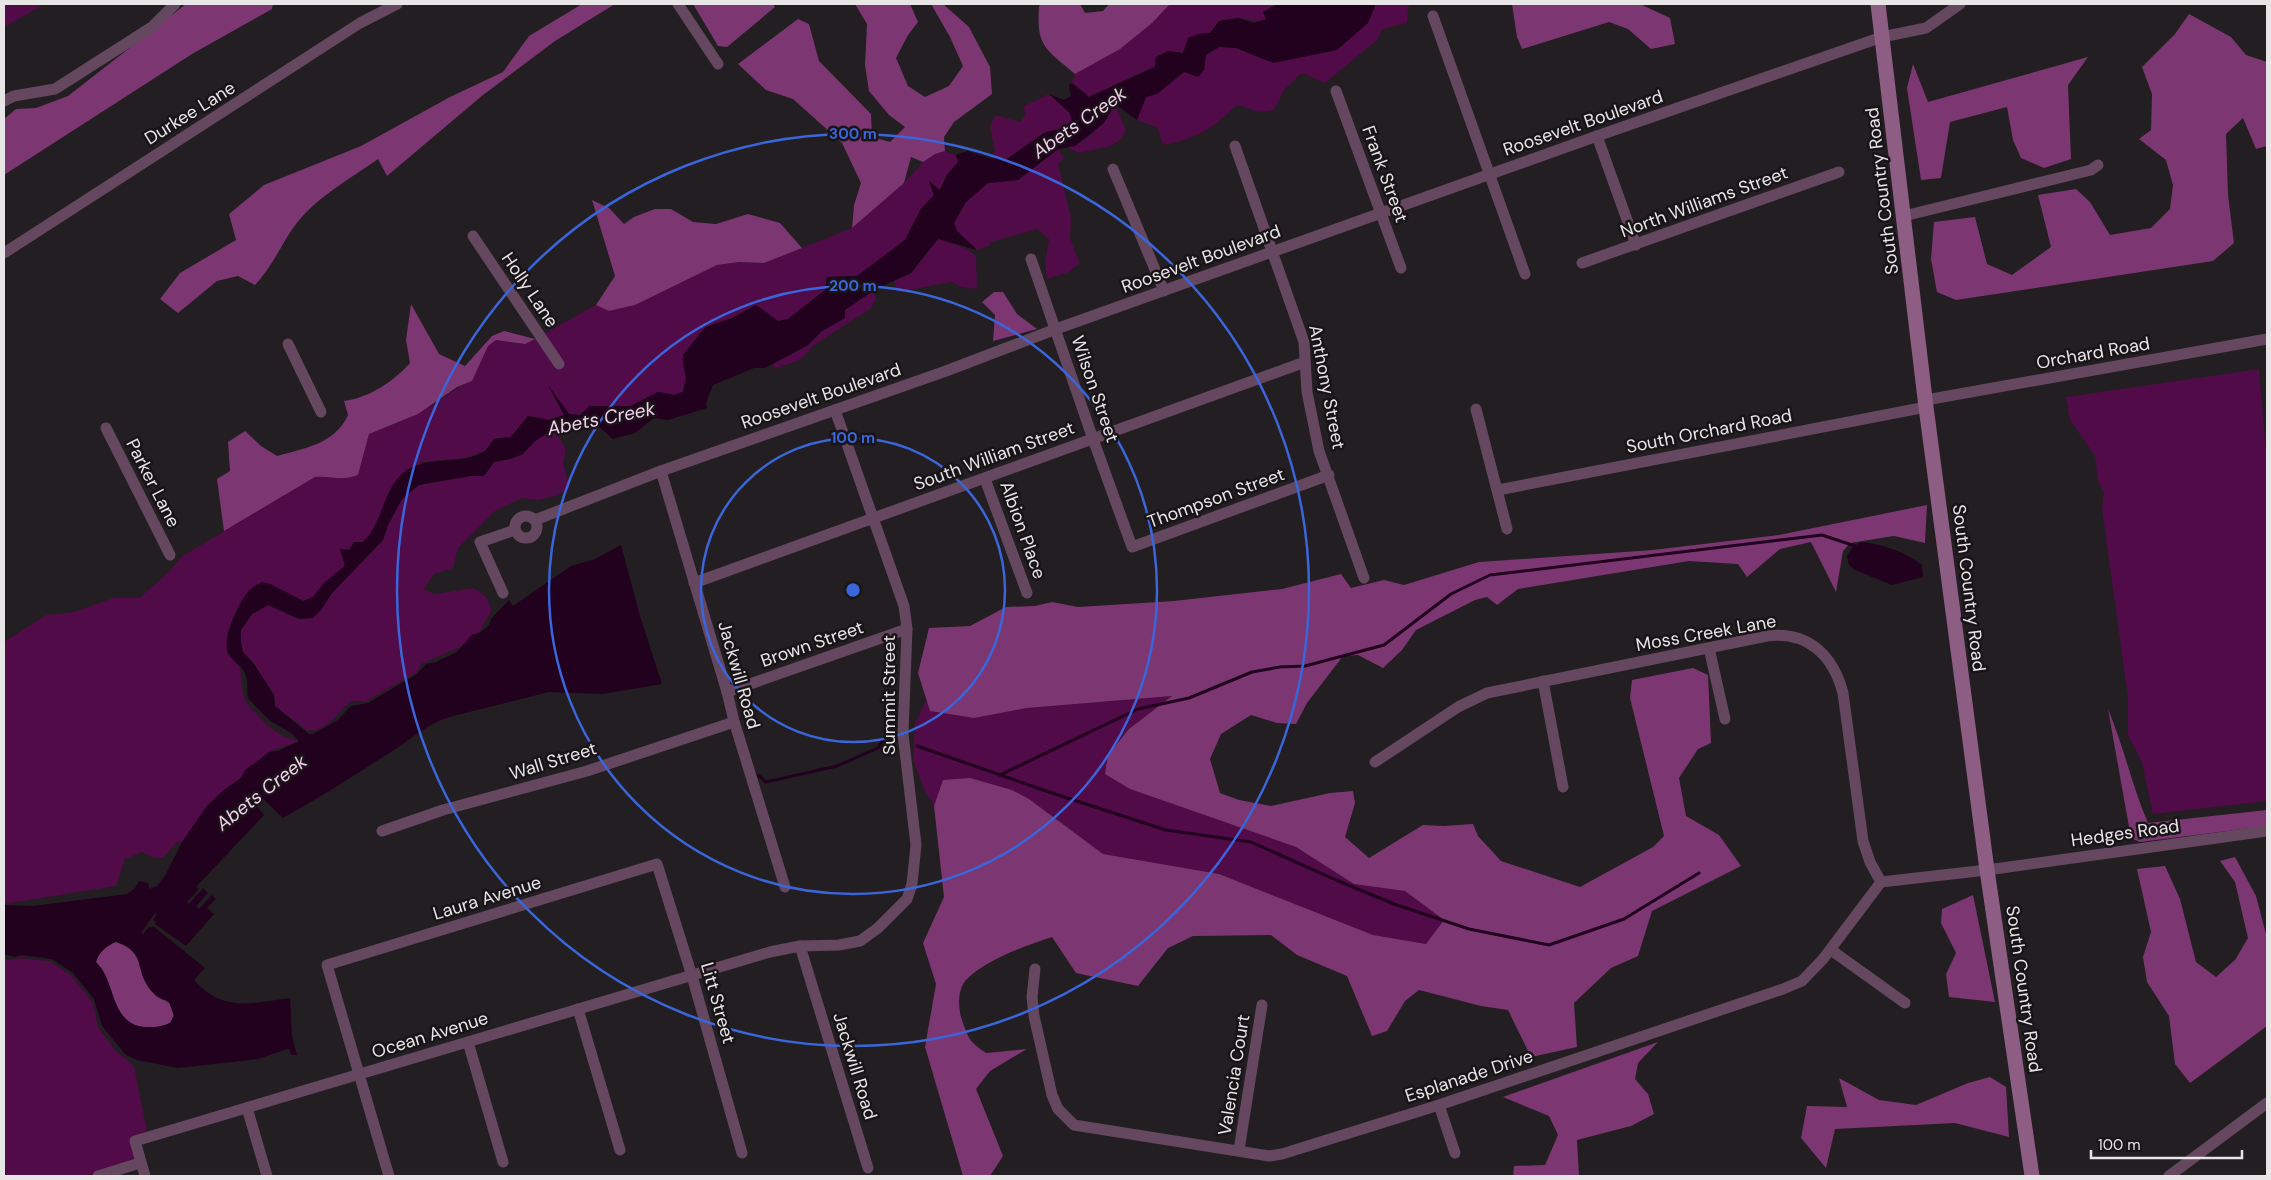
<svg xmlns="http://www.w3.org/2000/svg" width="2271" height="1180" font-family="'DM Sans',sans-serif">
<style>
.green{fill:#500b48}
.forest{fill:#7c3772}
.water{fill:#22011e;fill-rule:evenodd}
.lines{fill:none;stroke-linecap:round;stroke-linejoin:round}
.stream{stroke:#22011e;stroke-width:3}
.street{stroke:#65475f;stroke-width:11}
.secondary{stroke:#8d5d84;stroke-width:15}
.ring{fill:none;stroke:#3b65da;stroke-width:2.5}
.labels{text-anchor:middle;stroke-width:5;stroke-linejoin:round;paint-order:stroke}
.street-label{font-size:18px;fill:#e8e5e7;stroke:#191418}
.water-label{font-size:19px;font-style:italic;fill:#f5cdec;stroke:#191418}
.centre{fill:#3b65da;stroke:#191418;stroke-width:2.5}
.ring-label{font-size:15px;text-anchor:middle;font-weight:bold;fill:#3b65da;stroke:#191418;stroke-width:5;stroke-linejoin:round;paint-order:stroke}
</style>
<rect width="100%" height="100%" fill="#221e21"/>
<!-- green -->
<g class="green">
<path d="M4 4H45L4 27Z"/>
<path d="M1170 4 1277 5C1260 27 1263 21 1239 18 1233 18 1225 20 1219 21L1210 33 1198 34 1183 53 1168 51 1156 57 1155 66 1089 97 1072 83 1075 74 1120 49 1152 23Z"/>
<path d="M1278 4H1411L1408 8 1407 23 1382 29 1378 39 1325 83 1302 73 1284 90 1274 110 1259 112 1237 105C1212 129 1201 136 1166 145L1162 142 1158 128 1137 120 1146 97 1159 92 1184 72 1204 70 1206 55 1219 47 1269 33Z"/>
<path d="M1049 94 1070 113 1072 122 1062 128 1044 133 1007 159 989 158 995 152 990 127 995 115 1021 122 1025 114 1024 106Z"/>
<path d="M1115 104 1126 130 1120 140 1111 146 1079 153 1067 147C1088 144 1105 121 1115 104Z"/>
<path d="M1058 149 1064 158 1058 164 1071 217 1070 239 1080 263 1069 272 1047 279 1045 262 1049 239 1037 229 991 242 988 246 977 250 957 231 953 223 966 202 988 183 1018 180Z"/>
<path d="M945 151 956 155 958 162 947 175 939 191 930 183 934 195 921 209 905 240 876 262 857 276 827 277 825 290 788 319 778 321 756 305 732 318 706 327 683 363 686 378 683 392 674 395 658 392 631 406H590L580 415 569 414 551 391 565 415 549 420 528 416 511 437 494 439 485 451 464 458 422 462 375 525 370 536 363 542H354L348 550H341L345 566 324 583 313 597 303 601 270 584 241 602 227 633 229 655 240 668 243 695 248 705 267 725 283 736 299 741 269 752 241 778 224 790 207 806 182 842 176 843 164 857 154 858 142 852 125 859 116 886 4 904V642L46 615 74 612 113 598H139L168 573 181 557 315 477C333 475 339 482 358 475L369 434C393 425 418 415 439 401 450 393 459 386 472 381L488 346 496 340 525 344 596 305 609 311 635 305 717 265 739 262 764 263 852 228 904 183 923 162 935 154Z"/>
<path d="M938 238 967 249 976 256 977 289 961 287 952 282 897 292 894 281 911 273Z"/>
<path d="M874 290 876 300 870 309 814 345 800 360 774 369 773 364 808 345 822 331 845 318V310Z"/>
<path d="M2259 369 2267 462V801L2153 814 2142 763 2128 735V698L2102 509 2104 492 2098 481 2095 456 2070 420 2066 397Z"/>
<path d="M553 429 561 440 566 451 563 464 570 488 555 496 538 500 522 498 495 511 458 548 453 568 434 574 424 589 434 594 474 588 486 597 492 610 478 634 458 648 421 664 417 672 366 701H351C337 712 330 730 308 731L275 706 274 695 254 664 243 652 241 643V630L252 614 268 605 299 619 321 610 332 593 383 540 388 525 402 499 419 485 470 476H484L494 462 510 459 523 454 534 442Z"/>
<path d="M1173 696 1129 729 1130 789 1296 847 1354 884 1405 891 1444 920 1426 944 1373 935 1219 874 1103 854 1029 799 1012 790 943 780 934 806 924 789 913 760 915 723 926 700 930 711 974 718 1027 708Z"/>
<path d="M4 958 9 960 21 958 49 961 72 976 93 1003 98 1027 115 1050 134 1066 147 1131 133 1140 136 1160 87 1176H6V1169L4 1168Z"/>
</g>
<!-- forest -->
<g class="forest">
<path d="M186 4H273L272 9 192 54 4 175V119L16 109 36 108 68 96Z"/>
<path d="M582 4H615L555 41 483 95 387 176 378 159C350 179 318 196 296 224 281 244 273 266 255 285L238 276 217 281 178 313 160 299 180 273 236 240 229 214 264 185 361 146 450 97 503 72 529 36Z"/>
<path d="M693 4H773L775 7 727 47 718 46Z"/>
<path d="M855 4H910L918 22 908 35 896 58 908 86 925 97 949 86 963 66 950 37 931 4H943L969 27 990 67 992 94 954 122 944 137 945 151 935 154 923 162 911 157 904 183 852 228 854 205 861 183 842 143 793 99 766 90 738 64 798 19 809 24 819 61 871 114 872 137 890 142 905 127 889 115 869 91 865 65 867 24Z"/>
<path d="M1042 4H1080L1085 13 1103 11 1109 4H1170L1152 23 1120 49 1075 74C1046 49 1036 47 1039 6Z"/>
<path d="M1512 4H1640L1670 18 1675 44 1651 49 1628 29 1609 22 1522 49 1517 37Z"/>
<path d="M2189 14 2231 37 2246 55 2267 62V146L2256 149 2243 118 2226 134 2228 195 2234 243 2213 261 1956 300 1937 292 1931 259 1934 222 1975 217 1987 264 2012 275 2051 247 2038 195 2076 189 2090 202 2110 235 2151 228 2170 209 2173 185 2166 160 2139 139 2151 130 2152 94 2142 67 2175 34Z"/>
<path d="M2088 57 2068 85 2071 159 2044 168 2021 158 2013 140 2007 107 1950 122 1941 178 1921 180 1907 88 1913 64 1928 102Z"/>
<path d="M592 200 609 208 624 224 634 217 655 209H671L693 222 716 224 748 214 780 223 802 248 764 263 739 262 717 265 635 305 609 311 596 305 615 276Z"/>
<path d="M994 292H1003L1017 314 1037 329 993 341 995 315 982 302Z"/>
<path d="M411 304 439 354 465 366 492 336 504 331 535 339 525 344 496 340 488 346 472 381 457 387 418 414 369 434 358 475C339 482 333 475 315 477L224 531 217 479 230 471 228 442 245 431 261 446 277 456C305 448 335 444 348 415L344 401C369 398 394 381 410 363L406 340Z"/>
<path d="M1927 505 1925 543 1894 536 1850 543 1843 551 1836 592 1811 542 1780 549 1747 577 1738 564 1689 561 1518 589 1497 605 1487 597 1475 600 1416 630 1402 650 1383 668 1358 655 1343 656 1307 703 1296 724 1277 723 1251 715 1221 734 1210 759 1220 793 1239 800 1271 806 1330 793 1353 791 1355 803 1345 837 1369 858 1423 825 1444 826 1473 824 1478 836 1501 861 1580 887 1653 847 1664 836 1630 698 1632 680 1693 668 1708 675 1711 743 1698 749 1679 778 1686 816 1719 835 1741 866 1652 911 1638 956 1611 968 1574 1003 1577 1047 1531 1057 1508 1010 1481 1006 1419 990 1405 1001 1387 1031 1372 1036 1347 976 1297 955 1271 935 1193 936 1168 948 1138 986 1076 973 1052 937C1025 946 985 960 966 980 957 990 958 1009 962 1020 969 1040 969 1041 986 1053L1027 1049 990 1071 976 1089 1003 1156 990 1176H963L925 1047 936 984 923 943 944 897 934 806 943 780 970 778 1012 790 1029 799 1103 854 1219 874 1373 935 1426 944 1444 920 1405 891 1354 884 1296 847 1130 789 1105 774 1108 755 1129 729 1172 696 1027 708 974 718 930 711 918 673 929 628 970 626 1006 607 1035 606 1052 602 1078 607 1174 601 1282 589 1341 574 1351 588 1384 580 1404 585 1479 562 1653 550 1779 535Z"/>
<path d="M2108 709C2124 747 2132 786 2148 823L2267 810V826L2140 842 2131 838Z"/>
<path d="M2235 857 2256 896 2267 938V1026L2190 1083 2175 1064 2169 1016 2147 982 2143 957 2151 932 2137 869 2165 866 2180 899 2196 962 2216 977 2235 960 2248 938 2235 882 2220 861Z"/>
<path d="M1973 895 1995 1002 1949 997 1946 974 1956 953 1941 923 1942 909Z"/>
<path d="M116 942C147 952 136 974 154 994 160 1001 169 999 173 1008 175 1014 173 1018 170 1023 161 1027 154 1028 144 1027 114 1024 115 991 103 971 101 967 98 965 96 962 98 953 107 945 116 942Z"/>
<path d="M1658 1042 1638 1063 1635 1079 1648 1094 1654 1114 1631 1126 1577 1140 1579 1176H1513L1514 1166 1545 1165 1558 1135 1549 1116 1503 1097Z"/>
<path d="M1990 1077 2006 1087 2009 1137 1955 1123 1835 1129 1826 1168 1801 1138 1807 1106 1847 1107 1839 1078 1879 1100 1916 1105 1968 1083Z"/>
</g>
<!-- water -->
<g class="water">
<path d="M1277 4H1375V6L1368 23 1337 50 1273 63 1236 48 1219 47 1206 55 1204 70 1198 77 1184 72 1157 94 1146 97 1137 120 1115 104 1104 123 1075 146 1058 149 1018 180 988 183 966 202 954 223 957 231 977 250 938 239 911 273 874 290 845 310V318L822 331 808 345 765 368H754L713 385 706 403 707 408 668 420 654 418 635 433 613 439 598 426 578 431 553 429 534 442 523 454 510 459 494 462 484 476H470L419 485 402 499 388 525 383 540 332 593 321 610 313 618 299 619 268 605 252 614 241 630V643L243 652 254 664 274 695 275 706 309 734H313L338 720 351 706 368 703 417 674 426 664 436 662 457 652 472 635 481 632 489 625 491 619 509 600 513 606 571 566 595 559 621 545 640 616 662 684 603 694 549 692 449 717C429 724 414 736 397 748 360 772 321 797 283 818L262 798 255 804 264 815 196 887 199 889 187 902 189 904 203 888 208 893 196 906 199 909 212 895 216 899 207 908 214 914 186 946 155 924 156 922 153 920 157 914 155 913 141 933 143 934 149 927 151 928 153 926 205 968 194 980C224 1013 251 1003 290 998L292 1036 297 1055H291L290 1050 287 1049 258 1059 178 1068 137 1060 126 1055 102 1026 94 999 73 973 52 959 22 955 14 957 4 954V905L33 906 127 894 135 888 139 881 148 883 149 889 157 886 166 874 182 842 207 806 224 790 241 778 245 770 259 760 269 752 278 751 299 741 291 733 269 720 248 698C246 691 249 683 246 676 243 665 234 663 229 655 220 642 239 601 249 591 252 587 257 585 262 582L270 584 303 601 313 597 324 583 345 566 340 549 350 550 354 542H363C384 523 382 487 407 470 430 455 461 466 485 451 488 448 492 442 494 439L511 437 528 416 549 420 564 415 548 385 569 414 580 415 590 406H631L658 392 674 395 683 392 686 378 683 363V355L702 331 706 327 732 318 756 305 778 321 788 319 825 290 827 277 857 276 876 262 905 240 921 209 934 195 929 181 940 190 947 175 958 162 956 155 968 151 989 158 1007 159 1044 133 1062 128 1072 122 1070 113 1049 94 1064 100 1071 96 1069 85 1072 83 1089 97 1155 67 1156 57 1168 51 1183 53 1188 38 1198 34 1210 33 1219 21 1238 18 1254 23 1266 19 1263 12ZM116 942C145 951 135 965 147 985 153 995 160 997 169 1002L174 1016 170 1023C161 1027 153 1028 144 1027 114 1024 115 991 103 971 101 967 98 965 96 962 98 953 107 945 116 942Z"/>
<path d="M1861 542C1882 544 1906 552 1922 565L1923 577 1892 585 1855 570 1849 565 1847 556 1852 548Z"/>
</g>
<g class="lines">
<!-- stream -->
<g class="stream">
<path d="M917 746 1052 793 1166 830 1251 842 1336 880 1394 904 1469 929 1549 945 1624 919 1699 873"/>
<path d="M758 775 766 782 837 766 878 748 886 735 895 733"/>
<path d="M1000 775 1138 709 1189 698 1252 672 1280 667 1305 666 1384 645 1451 594 1490 575 1822 535 1858 547"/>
</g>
<!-- street -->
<g class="street">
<path d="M678 4 718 64"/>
<path d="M1433 16 1525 274"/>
<path d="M1336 91 1401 268"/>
<path d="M4 101 14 96 55 89 152 27 175 4"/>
<path d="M1597 136 1636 245"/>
<path d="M1235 146 1304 342 1307 392 1319 451 1364 578"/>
<path d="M1113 169 1164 291"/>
<path d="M1904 216 2091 170 2098 165"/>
<path d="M473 236 559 364"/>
<path d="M4 253 360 23 397 4"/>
<path d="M1031 259 1093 439 1132 547 1329 475"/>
<path d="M1582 263 1839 172"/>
<path d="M288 344 321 412"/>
<path d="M1926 400 2267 339"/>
<path d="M1476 409 1507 529"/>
<path d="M106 428 170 555"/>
<path d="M661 471 727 692 734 721 785 887"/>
<path d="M985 479 1027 593"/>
<path d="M1498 490 1926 407"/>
<circle cx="526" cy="527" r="11"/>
<path d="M535 520 661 471 946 371 1056 329 1597 136 1882 37 1926 28 1960 4"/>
<path d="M694 583 1305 362"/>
<path d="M503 593 480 542 515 530"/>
<path d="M1709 648 1725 719"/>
<path d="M1543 681 1563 787"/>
<path d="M727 692 907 629"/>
<path d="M1375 762 1458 707 1487 693 1767 636C1808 631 1833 655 1843 693L1863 841 1870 862 1881 882"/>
<path d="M382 831 443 810 587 771 734 722"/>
<path d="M800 946 868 1168"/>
<path d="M1831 950 1905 1003"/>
<path d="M1035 969 1032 997 1034 1016 1052 1095 1058 1109 1074 1125 1269 1156 1282 1154 1439 1105 1783 989 1802 981 1823 959 1881 882 1987 870 2267 831"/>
<path d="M578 1009 620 1150"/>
<path d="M468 1042 503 1162"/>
<path d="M1439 1105 1455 1153"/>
<path d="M247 1108 267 1176"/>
<path d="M1239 1150 1262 1005"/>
<path d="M98 1176 140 1163"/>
<path d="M145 1176 135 1141 770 952 800 946 839 945 860 941 878 928 907 899 912 884 916 845 903 734 907 629 904 606 835 410"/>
<path d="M389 1176 327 965 657 864 692 976 742 1153"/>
<path d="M2169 1176 2267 1103"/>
</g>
<!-- secondary -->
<path class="secondary" d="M1878 4 1926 407 1987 870 2032 1176"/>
</g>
<!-- distance rings -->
<g class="ring">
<circle cx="853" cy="590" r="152"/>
<circle cx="853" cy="590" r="304"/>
<circle cx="853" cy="590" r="456"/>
</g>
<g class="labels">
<!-- street labels -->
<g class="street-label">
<text transform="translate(190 113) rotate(-32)" y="6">Durkee Lane</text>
<text transform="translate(1583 123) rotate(-19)" y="6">Roosevelt Boulevard</text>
<text transform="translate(1385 174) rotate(70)" y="6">Frank Street</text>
<text transform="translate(1882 191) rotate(-97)" y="6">South Country Road</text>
<text transform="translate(1704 202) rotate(-20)" y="6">North Williams Street</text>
<text transform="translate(1201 259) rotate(-20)" y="6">Roosevelt Boulevard</text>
<text transform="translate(530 290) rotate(56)" y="6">Holly Lane</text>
<text transform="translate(2093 353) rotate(-10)" y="6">Orchard Road</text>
<text transform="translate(1327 387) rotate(79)" y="6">Anthony Street</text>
<text transform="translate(1095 389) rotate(71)" y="6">Wilson Street</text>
<text transform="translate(821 396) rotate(-19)" y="6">Roosevelt Boulevard</text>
<text transform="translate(1709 431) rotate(-11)" y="6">South Orchard Road</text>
<text transform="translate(994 456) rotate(-20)" y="6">South William Street</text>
<text transform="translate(153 483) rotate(63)" y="6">Parker Lane</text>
<text transform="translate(1216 498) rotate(-20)" y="6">Thompson Street</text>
<text transform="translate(1023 530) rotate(70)" y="6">Albion Place</text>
<text transform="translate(1969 588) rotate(83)" y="6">South Country Road</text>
<text transform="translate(1706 633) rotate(-10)" y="6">Moss Creek Lane</text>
<text transform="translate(812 644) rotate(-19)" y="6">Brown Street</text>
<text transform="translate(739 675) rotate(74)" y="6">Jackwill Road</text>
<text transform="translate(889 695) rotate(-90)" y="6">Summit Street</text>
<text transform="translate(553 761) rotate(-17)" y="6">Wall Street</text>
<text transform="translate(2125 833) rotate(-8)" y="6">Hedges Road</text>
<text transform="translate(487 898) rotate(-17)" y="6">Laura Avenue</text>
<text transform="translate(2024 989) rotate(82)" y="6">South Country Road</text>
<text transform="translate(718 1003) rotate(74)" y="6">Litt Street</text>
<text transform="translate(430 1035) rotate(-17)" y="6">Ocean Avenue</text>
<text transform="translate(855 1066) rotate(73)" y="6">Jackwill Road</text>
<text transform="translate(1234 1075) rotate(-81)" y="6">Valencia Court</text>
<text transform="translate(1469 1076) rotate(-18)" y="6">Esplanade Drive</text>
</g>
<!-- water labels -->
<g class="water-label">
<text transform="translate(1079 122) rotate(-35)" y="7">Abets Creek</text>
<text transform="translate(601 418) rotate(-11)" y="7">Abets Creek</text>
<text transform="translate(261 792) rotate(-38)" y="7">Abets Creek</text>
</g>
</g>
<circle cx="853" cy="590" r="8" class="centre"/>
<g class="ring-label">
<text x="853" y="139">300 m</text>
<text x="853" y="291">200 m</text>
<text x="853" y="443">100 m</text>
</g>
<!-- border -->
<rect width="2271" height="1180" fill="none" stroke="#e8e5e7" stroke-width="10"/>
<!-- scale -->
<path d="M2091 1150v8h151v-8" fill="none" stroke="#e8e5e7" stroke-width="2.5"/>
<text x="2098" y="1150" font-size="15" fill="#e8e5e7" stroke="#191418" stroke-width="4" paint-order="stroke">100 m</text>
</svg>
